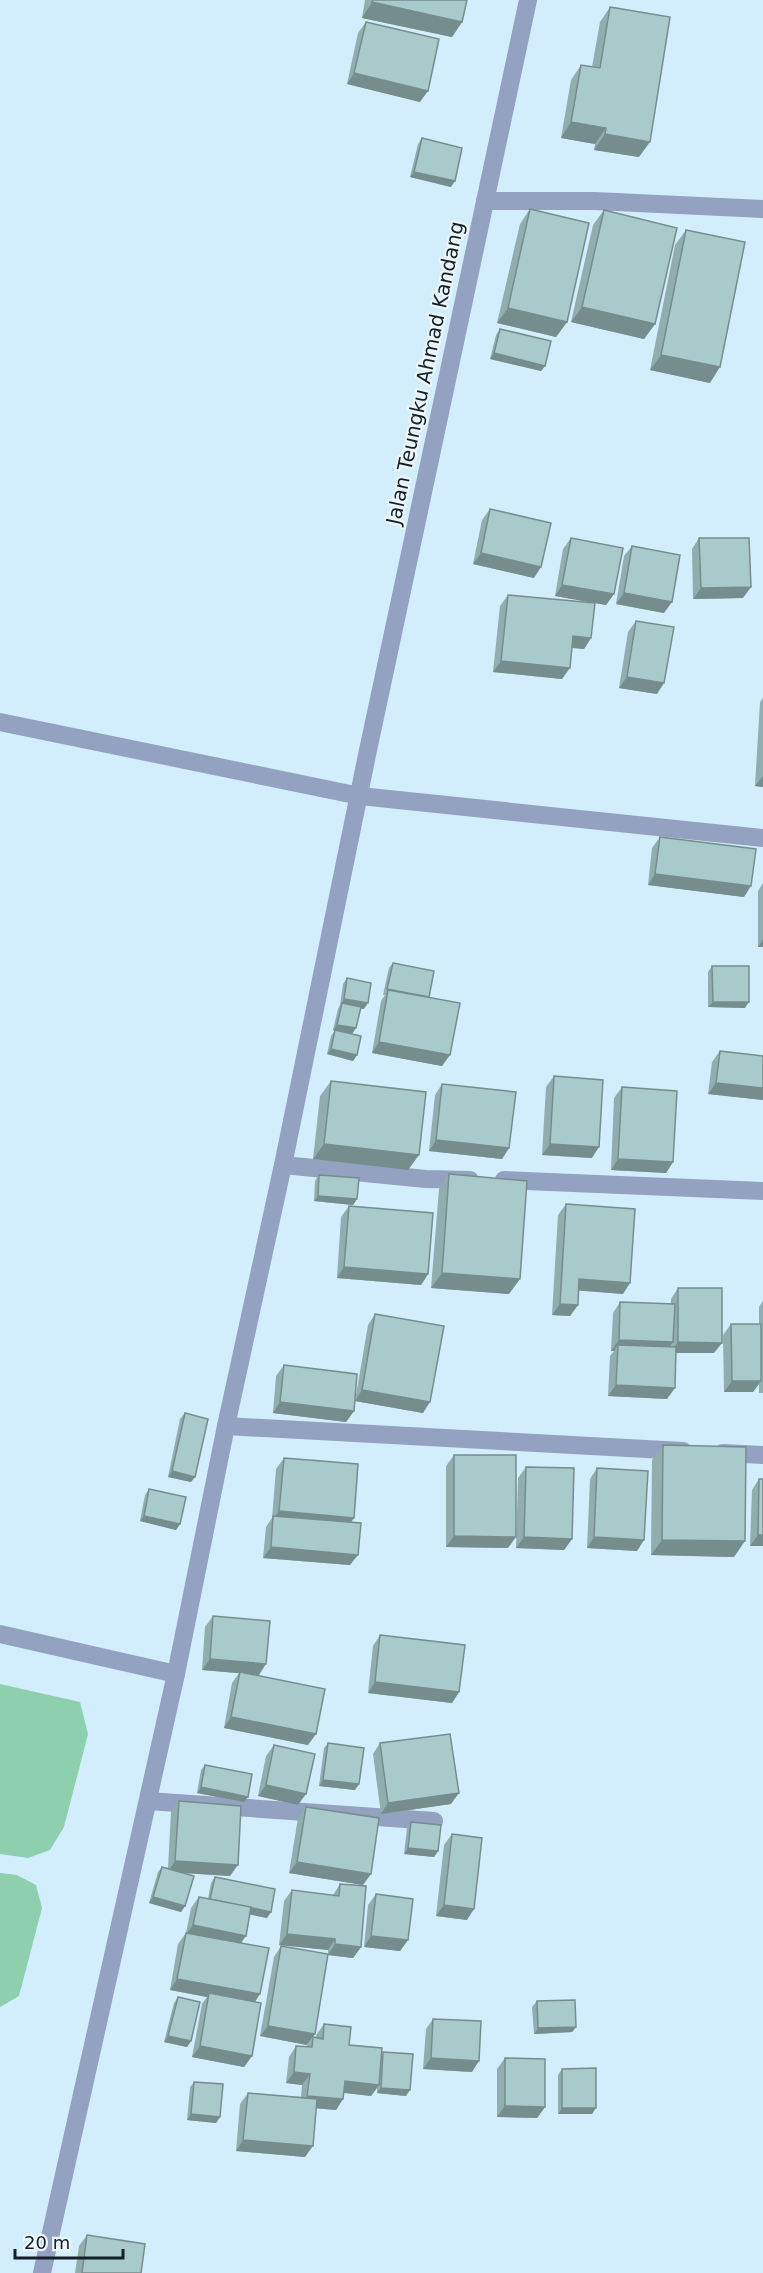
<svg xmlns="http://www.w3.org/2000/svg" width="763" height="2273" font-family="'DejaVu Sans',sans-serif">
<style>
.green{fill:#8ecfae}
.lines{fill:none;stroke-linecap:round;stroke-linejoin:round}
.minor{stroke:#94a2c1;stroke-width:18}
.wall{fill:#91aeae}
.shaded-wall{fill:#768d8d}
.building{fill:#a9caca;stroke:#768d8d;stroke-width:1.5}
.labels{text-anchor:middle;stroke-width:4.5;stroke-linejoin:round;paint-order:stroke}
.street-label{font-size:20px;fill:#152025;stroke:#ecf7fd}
</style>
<rect width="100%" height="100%" fill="#d2edfc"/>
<!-- green -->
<g class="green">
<path d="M0 1684 80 1702 88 1734 64 1827 50 1850 28 1858 0 1854Z"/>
<path d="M0 1873 17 1875 36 1885 42 1908 19 1996 0 2007Z"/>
</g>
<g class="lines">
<!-- minor -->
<g class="minor">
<path d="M485 201H595L763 209"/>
<path d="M0 722 360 796 763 838"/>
<path d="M283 1165 426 1179 470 1180"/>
<path d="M504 1180 763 1191"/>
<path d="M226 1426 683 1451"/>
<path d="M723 1453 763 1455"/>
<path d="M0 1634 176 1674"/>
<path d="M148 1801 434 1821"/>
<path d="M42 2273 176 1674 226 1426 283 1165 367 755 528 0"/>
</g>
</g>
<!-- wall -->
<g class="wall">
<path d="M365 0H467L462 22 452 37 362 18Z"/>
<path d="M610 7 639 157 594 150 595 144 561 138 571 80 581 65 592 67 600 22Z"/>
<path d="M366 22 420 102 347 84 358 33Z"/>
<path d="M422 138 451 187 410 177 418 144Z"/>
<path d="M530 209 567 322 556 337 497 323 520 224Z"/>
<path d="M604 210 655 324 644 339 571 322 593 225Z"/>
<path d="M686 230 710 383 650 370 675 245Z"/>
<path d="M500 329 545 366 541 371 490 359 496 335Z"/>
<path d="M490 509 534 578 473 564 482 520Z"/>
<path d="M571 538 614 594 606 605 555 596 563 549Z"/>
<path d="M699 538 743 598 693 599 692 549Z"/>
<path d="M632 546 664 613 616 604 624 556Z"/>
<path d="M508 595 591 638 584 649 572 648 562 679 493 672 500 606Z"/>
<path d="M636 621 657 694 619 688 628 632Z"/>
<path d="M763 698V787L755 786 760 702Z"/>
<path d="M660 837 744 897 648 885 652 848Z"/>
<path d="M763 883V947H758V891Z"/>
<path d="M393 963 429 997 442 1066 372 1053 381 1001 385 995H383L389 968Z"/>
<path d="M712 966 745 1008 708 1007V972Z"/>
<path d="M347 978 364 1009 360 1008 352 1034 357 1055 353 1061 327 1054 331 1036 335 1031 333 1030 338 1009 340 1005 343 984Z"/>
<path d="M720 1051 763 1056V1100L708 1094 712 1062Z"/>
<path d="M554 1076 592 1158 542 1155 546 1087Z"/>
<path d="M331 1081 408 1170 313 1159 320 1096Z"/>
<path d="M442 1084 509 1148 502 1159 429 1151 435 1095Z"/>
<path d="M622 1087 673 1162 666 1173 611 1170 614 1098Z"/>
<path d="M449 1174 509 1294 431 1288 439 1189Z"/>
<path d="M319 1175 357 1199 353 1205 314 1201 315 1181Z"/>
<path d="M566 1204 623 1294 578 1290V1305L570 1316 552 1315 558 1215Z"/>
<path d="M349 1206 428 1274 421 1285 337 1278 341 1217Z"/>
<path d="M678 1288 714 1353H676L667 1399 608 1396 610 1356 614 1351H611L613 1313 620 1302 671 1304V1299Z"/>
<path d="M763 1301V1393H759V1384L753 1392H724L723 1335 731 1324H759V1307Z"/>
<path d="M375 1314 423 1413 355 1401 368 1325Z"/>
<path d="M284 1365 354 1411 346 1422 273 1413 276 1376Z"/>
<path d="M185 1413 191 1482 168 1477 180 1419Z"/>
<path d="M663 1445 734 1557 651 1555 652 1460Z"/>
<path d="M454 1455 508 1548 446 1547V1466Z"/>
<path d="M284 1458 354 1518 351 1522 350 1565 263 1558 266 1527 272 1518 276 1469Z"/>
<path d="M526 1467 572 1539 564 1550 516 1548 518 1478Z"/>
<path d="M597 1468 637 1551 587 1548 590 1479Z"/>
<path d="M759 1479H763V1546H750L752 1490Z"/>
<path d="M149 1489 180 1524 176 1530 140 1521 145 1495Z"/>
<path d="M213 1616 259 1675 250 1674 308 1745 224 1728 232 1683 239 1673 202 1670 205 1627Z"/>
<path d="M380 1635 459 1692 452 1703 368 1693 373 1646Z"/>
<path d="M328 1743 355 1790 319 1786 324 1748Z"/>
<path d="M380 1743 451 1804 381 1814 373 1754Z"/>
<path d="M274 1745 298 1805 258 1796 266 1756Z"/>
<path d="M205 1765 248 1797 244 1802 197 1793 201 1770Z"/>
<path d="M179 1801 230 1876 183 1873 185 1906 181 1912 149 1903 158 1872 162 1867 168 1868 171 1812Z"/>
<path d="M306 1807 363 1885 289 1873 298 1818Z"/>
<path d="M411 1822 438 1851 434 1857 404 1854 407 1828Z"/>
<path d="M452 1834 467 1920 436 1916 444 1845Z"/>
<path d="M215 1877 267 1918 250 1914 241 1943 255 2002 252 2056 244 2067 192 2057 202 2004 207 1997 170 1990 178 1944 186 1933 191 1908 199 1897 208 1899 211 1883Z"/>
<path d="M340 1884 361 1947 353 1958 328 1955 315 2034 307 2045 260 2036 274 1957 281 1946 328 1954V1950L279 1945 284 1901 292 1890 333 1895Z"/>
<path d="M376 1894 408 1940 400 1951 364 1947 368 1905Z"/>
<path d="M178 1997 191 2041 187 2047 164 2042 174 2003Z"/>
<path d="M537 2001 576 2027 572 2032 534 2034 532 2007Z"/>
<path d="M433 2019 472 2072 423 2069 426 2029Z"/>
<path d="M324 2024 349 2045 382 2054 383 2052 406 2096 377 2093V2088L371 2096 344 2093 343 2099 336 2110 316 2108 305 2157 236 2151 240 2104 248 2093 301 2097 302 2085 286 2083 289 2057 296 2046 306 2047 313 2037 316 2038V2035Z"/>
<path d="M505 2058 545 2107 537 2118 497 2117V2069Z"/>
<path d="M562 2069 592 2114H558V2075Z"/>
<path d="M194 2082 220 2117 216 2123 187 2120 190 2087Z"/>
<path d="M87 2235 141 2273H75L79 2246Z"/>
</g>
<!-- shaded-wall -->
<g class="shaded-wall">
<path d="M372 2 462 22 452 37 362 18Z"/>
<path d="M354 73 428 91 420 102 347 84Z"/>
<path d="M571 122 606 128 595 144 561 138Z"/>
<path d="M605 134 650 142 639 157 594 150Z"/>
<path d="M414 172 455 181 451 187 410 177Z"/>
<path d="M582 307 655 324 644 339 571 322Z"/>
<path d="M508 308 567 322 556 337 497 323Z"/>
<path d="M494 353 545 366 541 371 490 359Z"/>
<path d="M661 355 720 367 710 383 650 370Z"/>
<path d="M481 553 541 567 534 578 473 564Z"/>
<path d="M562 585 614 594 606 605 555 596Z"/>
<path d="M751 587 743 598 693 599 701 588Z"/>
<path d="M624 593 672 602 664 613 616 604Z"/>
<path d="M573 636 591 638 584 649 565 647Z"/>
<path d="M501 661 570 668 562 679 493 672Z"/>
<path d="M627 677 664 683 657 694 619 688Z"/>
<path d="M763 776V787L755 786Z"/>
<path d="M655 874 751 886 744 897 648 885Z"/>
<path d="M763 939V947H758Z"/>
<path d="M344 999 368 1003 364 1009 341 1005 342 1003 340 1005Z"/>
<path d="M713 1002H749L745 1008 708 1007Z"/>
<path d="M337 1025 356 1028 352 1034 333 1030Z"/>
<path d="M379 1042 450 1055 442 1066 372 1053Z"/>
<path d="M331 1049 357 1055 353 1061 327 1054Z"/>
<path d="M716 1083 763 1088V1100L708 1094Z"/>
<path d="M436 1140 509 1148 502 1159 429 1151Z"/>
<path d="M324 1144 419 1155 408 1170 313 1159Z"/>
<path d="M550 1144 599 1147 592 1158 542 1155Z"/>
<path d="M618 1159 673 1162 666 1173 611 1170Z"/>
<path d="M318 1196 357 1199 353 1205 314 1201Z"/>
<path d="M344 1267 428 1274 421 1285 337 1278Z"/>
<path d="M442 1273 520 1279 509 1294 431 1288Z"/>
<path d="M579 1279 630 1283 623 1294 571 1290Z"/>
<path d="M560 1304 578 1305 570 1316 552 1315Z"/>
<path d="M619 1340 673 1342 665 1353 618 1345 614 1351H611Z"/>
<path d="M678 1342 722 1343 714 1353H670Z"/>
<path d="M732 1381H761L753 1392H724Z"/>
<path d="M616 1385 675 1388 667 1399 608 1396Z"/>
<path d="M362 1390 430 1402 423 1413 355 1401Z"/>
<path d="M280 1402 354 1411 346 1422 273 1413Z"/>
<path d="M172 1471 195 1477 191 1482 168 1477Z"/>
<path d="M279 1511 354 1518 346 1529 273 1520Z"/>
<path d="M144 1516 180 1524 176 1530 140 1521Z"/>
<path d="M758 1535H763V1546H750Z"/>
<path d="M454 1536 516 1537 508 1548 446 1547Z"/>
<path d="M524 1537 572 1539 564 1550 516 1548Z"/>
<path d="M594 1537 644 1540 637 1551 587 1548Z"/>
<path d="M662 1540 745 1541 734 1557 651 1555Z"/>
<path d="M271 1547 358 1555 350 1565 263 1558Z"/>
<path d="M210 1659 266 1664 259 1675 202 1670Z"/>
<path d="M375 1682 459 1692 452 1703 368 1693Z"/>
<path d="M231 1717 316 1734 308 1745 224 1728Z"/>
<path d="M323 1780 359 1784 355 1790 319 1786Z"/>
<path d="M266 1785 306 1794 298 1805 258 1796Z"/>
<path d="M201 1787 248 1797 244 1802 197 1793Z"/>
<path d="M459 1793 451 1804 381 1814 388 1803Z"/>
<path d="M408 1848 438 1851 434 1857 404 1854Z"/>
<path d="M175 1861 238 1865 230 1876 168 1872Z"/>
<path d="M297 1862 371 1874 363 1885 289 1873Z"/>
<path d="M153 1897 185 1906 181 1912 149 1903Z"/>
<path d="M210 1900 271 1912 267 1918 206 1906Z"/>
<path d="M444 1905 474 1909 467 1920 436 1916Z"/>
<path d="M193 1925 246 1936 238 1947 185 1936Z"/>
<path d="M287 1934 335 1939 328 1950 279 1945Z"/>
<path d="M371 1936 408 1940 400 1951 364 1947Z"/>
<path d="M335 1944 361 1947 353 1958 328 1955Z"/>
<path d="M177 1979 260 1994 253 2005 209 1993 207 1997 170 1990Z"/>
<path d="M268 2026 315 2034 307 2045 260 2036Z"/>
<path d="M576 2027 572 2032 534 2034 538 2028Z"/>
<path d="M168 2036 191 2041 187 2047 164 2042Z"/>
<path d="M200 2046 252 2056 244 2067 192 2057Z"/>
<path d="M431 2058 479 2061 472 2072 423 2069Z"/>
<path d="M294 2072 310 2074 302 2085 286 2083Z"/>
<path d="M345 2081 379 2085 371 2096 338 2092Z"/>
<path d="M381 2088 410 2090 406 2096 377 2093Z"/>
<path d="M307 2096 343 2099 336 2110 300 2107Z"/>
<path d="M505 2106 545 2107 537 2118 497 2117Z"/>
<path d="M562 2108H596L592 2114H558Z"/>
<path d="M191 2114 220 2117 216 2123 187 2120Z"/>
<path d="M243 2140 313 2146 305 2157 236 2151Z"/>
</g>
<!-- building -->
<g class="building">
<path d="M373 0H467L462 22 372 2Z"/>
<path d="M610 7 670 17 650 142 605 134 606 128 571 122 581 65 600 68Z"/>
<path d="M366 22 439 39 428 91 354 73Z"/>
<path d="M422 138 462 148 455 181 414 172Z"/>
<path d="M530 209 589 223 567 322 508 308Z"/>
<path d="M604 210 677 228 655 324 582 307Z"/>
<path d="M686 230 745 242 720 367 661 355Z"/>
<path d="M500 329 551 341 545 366 494 353Z"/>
<path d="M490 509 551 523 541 567 481 553Z"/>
<path d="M571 538 623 548 614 594 562 585Z"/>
<path d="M699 538H749L751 587 701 588Z"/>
<path d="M632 546 680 555 672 602 624 593Z"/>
<path d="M508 595 595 603 591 638 573 636 570 668 501 661Z"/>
<path d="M636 621 674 627 664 683 627 677Z"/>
<path d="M660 837 756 849 751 886 655 874Z"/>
<path d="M393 963 434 971 429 997 387 989Z"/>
<path d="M712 966H749V1002H713Z"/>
<path d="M347 978 371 983 368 1003 344 999Z"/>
<path d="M388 990 460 1003 450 1055 379 1042Z"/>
<path d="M342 1003 361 1007 356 1028 337 1025Z"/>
<path d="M335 1030 361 1036 357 1055 331 1049Z"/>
<path d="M720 1051 763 1056V1088L716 1083Z"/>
<path d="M554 1076 603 1080 599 1147 550 1144Z"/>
<path d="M331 1081 426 1092 419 1155 324 1144Z"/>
<path d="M442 1084 516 1092 509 1148 436 1140Z"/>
<path d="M622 1087 677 1091 673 1162 618 1159Z"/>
<path d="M449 1174 527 1181 520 1279 442 1273Z"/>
<path d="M319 1175 359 1178 357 1199 318 1196Z"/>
<path d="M566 1204 635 1209 630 1283 579 1279 578 1305 560 1304Z"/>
<path d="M349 1206 433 1213 428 1274 344 1267Z"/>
<path d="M678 1288H722V1343L678 1342Z"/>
<path d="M620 1302 675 1304 673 1342 619 1340Z"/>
<path d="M375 1314 444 1326 430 1402 362 1390Z"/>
<path d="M731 1324H761V1381H732Z"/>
<path d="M618 1345 676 1347 675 1388 616 1385Z"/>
<path d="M284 1365 357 1374 354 1411 280 1402Z"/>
<path d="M185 1413 208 1419 195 1477 172 1471Z"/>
<path d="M663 1445 746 1447 745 1541 662 1540Z"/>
<path d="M454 1455H516V1537L454 1536Z"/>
<path d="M284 1458 358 1464 354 1518 279 1511Z"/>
<path d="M526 1467 574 1468 572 1539 524 1537Z"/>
<path d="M597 1468 648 1471 644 1540 594 1537Z"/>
<path d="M759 1479H763V1535H758Z"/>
<path d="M149 1489 186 1497 180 1524 144 1516Z"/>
<path d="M273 1516 361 1523 358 1555 271 1547Z"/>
<path d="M213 1616 270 1621 266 1664 210 1659Z"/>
<path d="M380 1635 465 1645 459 1692 375 1682Z"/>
<path d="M240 1672 325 1689 316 1734 231 1717Z"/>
<path d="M450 1734 459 1793 388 1803 380 1743Z"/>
<path d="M328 1743 364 1748 359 1784 323 1780Z"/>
<path d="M274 1745 315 1754 306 1794 266 1785Z"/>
<path d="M205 1765 252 1774 248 1797 201 1787Z"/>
<path d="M179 1801 241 1806 238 1865 175 1861Z"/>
<path d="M306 1807 379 1818 371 1874 297 1862Z"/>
<path d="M411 1822 441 1825 438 1851 408 1848Z"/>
<path d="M452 1834 482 1838 474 1909 444 1905Z"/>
<path d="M162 1867 194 1876 185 1906 153 1897Z"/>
<path d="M215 1877 275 1889 271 1912 210 1899Z"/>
<path d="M340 1884 366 1886 361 1947 335 1944V1939L287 1934 292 1890 339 1896Z"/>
<path d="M376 1894 413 1899 408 1940 371 1936Z"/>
<path d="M199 1897 251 1907 246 1936 193 1925Z"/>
<path d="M186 1933 269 1948 260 1994 177 1979Z"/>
<path d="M281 1946 328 1954 315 2034 268 2026Z"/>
<path d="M209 1993 261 2003 252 2056 200 2046Z"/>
<path d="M178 1997 200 2002 191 2041 168 2036Z"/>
<path d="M575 2000 576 2027 538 2028 537 2001Z"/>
<path d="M433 2019 481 2021 479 2061 431 2058Z"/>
<path d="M324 2024 351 2027 349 2045 382 2048 379 2085 345 2081 343 2099 307 2096 310 2074 294 2072 296 2046 312 2047 313 2037 323 2039Z"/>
<path d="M383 2052 413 2054 410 2090 381 2088Z"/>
<path d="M505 2058 545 2059V2107L505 2106Z"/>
<path d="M596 2068V2108H562V2069Z"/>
<path d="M194 2082 223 2084 220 2117 191 2114Z"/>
<path d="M248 2093 317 2099 313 2146 243 2140Z"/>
<path d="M87 2235 145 2244 141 2273H82Z"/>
</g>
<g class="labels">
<!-- street labels -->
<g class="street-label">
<text transform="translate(425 373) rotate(-78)" y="7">Jalan Teungku Ahmad Kandang</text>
</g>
</g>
<!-- scale -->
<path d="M15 2249v9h108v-9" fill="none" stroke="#152025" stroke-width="3"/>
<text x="24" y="2249" font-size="18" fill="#152025" stroke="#ecf7fd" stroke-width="4.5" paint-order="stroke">20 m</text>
</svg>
